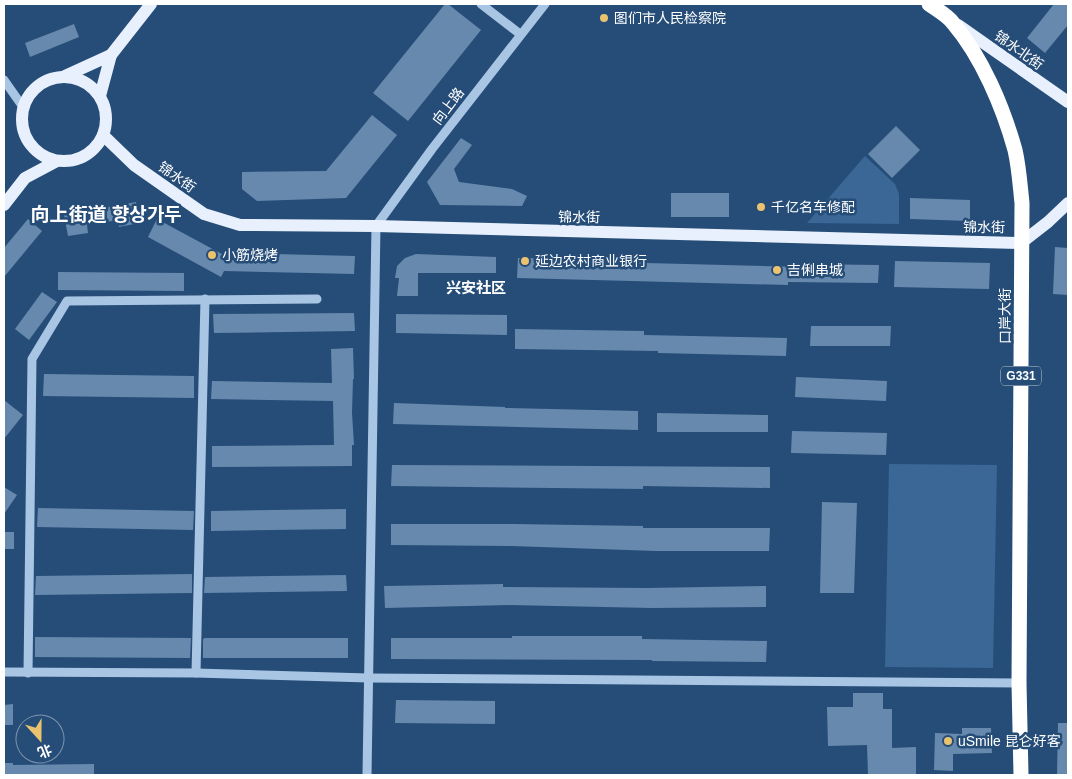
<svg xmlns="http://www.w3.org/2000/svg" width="1072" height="779" font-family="Helvetica,'Noto Sans SC','Noto Sans KR',sans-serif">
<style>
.green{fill:#3a6795}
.building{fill:#6789ae}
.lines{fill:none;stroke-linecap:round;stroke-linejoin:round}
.minor{stroke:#a8c5e3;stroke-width:9}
.major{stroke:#e7f0fc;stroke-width:12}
.highway{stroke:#fff;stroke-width:15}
.poi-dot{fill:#ebc36e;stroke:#264d78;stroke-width:2}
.labels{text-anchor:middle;stroke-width:5;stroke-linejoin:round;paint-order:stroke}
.shield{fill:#264d78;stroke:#becad6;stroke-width:1}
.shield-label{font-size:12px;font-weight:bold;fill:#fff}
.poi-label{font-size:14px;fill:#fff;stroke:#264d78;text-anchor:start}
.street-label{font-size:14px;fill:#fff;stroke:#264d78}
.neighbourhood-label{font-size:15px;font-weight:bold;fill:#fff;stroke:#264d78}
.district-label{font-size:19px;font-weight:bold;fill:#fff;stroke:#264d78}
</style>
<rect width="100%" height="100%" fill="#264d78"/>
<!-- green -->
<g class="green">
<path d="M865 156 895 184 899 194V224L807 223Z"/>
<path d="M889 464 997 465 993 668 885 667Z"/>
</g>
<!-- building -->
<g class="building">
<path d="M445 4H448L481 30 408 121 373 93Z"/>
<path d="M1054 4H1068V25L1045 53 1027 38Z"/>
<path d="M74 24 79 37 30 57 25 43Z"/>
<path d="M372 115 397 135 346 198 257 201 242 189V172L326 171Z"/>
<path d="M896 126 920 150 892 178 868 154Z"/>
<path d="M461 138 472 145 454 169 459 182 512 189 527 196 522 206 440 205 427 182Z"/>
<rect x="671" y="193" width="58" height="24"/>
<path d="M910 198 970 200V221L910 219Z"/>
<path d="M136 202 139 223 119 227 118 220 87 225 88 233 68 236 64 215Z"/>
<path d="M28 219 42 231 4 277V248Z"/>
<path d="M157 219 233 260V253L355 256 354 274 224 271 221 277 148 237Z"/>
<path d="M1055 247 1068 248V295L1053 294Z"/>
<path d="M416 254 496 257V273H418V296H397L399 278H395L397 266 405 258Z"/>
<path d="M518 258 646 260V263L802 267V264L879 265 878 283 788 282V285L517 278Z"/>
<path d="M895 261 990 263 989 289 894 287Z"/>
<path d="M58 272 184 273V291L58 290Z"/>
<path d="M42 292 57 302 29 340 15 329Z"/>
<path d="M354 313 355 331 214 333 213 314Z"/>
<path d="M396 314 507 315V335L396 333Z"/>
<path d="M811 326H891L890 346H810Z"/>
<path d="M515 329 644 331V335L787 338 786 356 658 353V351L515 349Z"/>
<path d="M353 348 354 379H353L352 413 354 445H352V466L212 467V446L334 445 333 401 211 399 212 381 332 383 331 349Z"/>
<path d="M44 374 194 376V398L43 396Z"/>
<path d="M796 377 887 381 886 401 795 397Z"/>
<path d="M4 400 23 415 4 439Z"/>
<path d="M394 403 505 407V408L638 411V430L393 424Z"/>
<path d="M657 413 768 415V432H657Z"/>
<path d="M792 431 887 433 886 455 791 453Z"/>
<path d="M392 465 770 467V488L643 486V489L391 486Z"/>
<path d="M4 487 17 495 4 514Z"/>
<path d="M822 502 857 503 854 593H820Z"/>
<path d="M38 508 194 511 193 530 37 527Z"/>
<path d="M346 509V529L211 531V511Z"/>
<path d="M391 524H513L643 526V528H770L769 551H656L512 546 391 545Z"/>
<rect x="4" y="532" width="10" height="17"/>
<path d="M192 574V593L35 595 36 576Z"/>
<path d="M346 575 347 591 204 593 205 577Z"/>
<path d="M503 584V587L646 588 766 586V607L652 608 509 605 385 608 384 586Z"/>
<path d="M512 636H642V639L767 641 766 662 652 661V660L391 659V638H512Z"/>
<path d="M35 637 191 638 190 658 35 657Z"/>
<path d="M348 638V658H203V639L205 638Z"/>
<path d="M853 693H883V709H892V748L916 747V775H868L867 745 828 746 827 707H853Z"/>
<path d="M396 700 495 701V724L395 723Z"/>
<path d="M13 704V725H4V705Z"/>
<path d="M1058 723H1068V775H1057Z"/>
<path d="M962 728H991L992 753 953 754V771L934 770 935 733 962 734Z"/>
<path d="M4 763H13V765L94 764V775H4Z"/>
</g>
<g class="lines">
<!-- minor -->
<g class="minor">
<path d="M481 4 520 34"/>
<path d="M4 80 23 107"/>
<path d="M4 672 196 673 369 678 1019 683"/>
<path d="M28 673 32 359 67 301 317 299"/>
<path d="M196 673 205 299"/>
<path d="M367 775 376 226 432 149 545 4"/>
</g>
<!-- major -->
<g class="major">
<path d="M958 25 1068 102"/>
<path d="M111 55 151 4"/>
<path d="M65 76 111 55 100 96"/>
<circle cx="64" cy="119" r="42"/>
<path d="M103 135 134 165 204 214 240 225 376 226 1021 243 1048 222 1068 203"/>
<path d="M4 205 25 178 57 161"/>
</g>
<!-- highway -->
<path class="highway" d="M929 4C937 10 947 15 953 23 982 57 1003 107 1015 150 1019 167 1020 185 1022 203L1019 683 1021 775"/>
</g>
<!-- markers -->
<g class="poi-dot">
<circle cx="604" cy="18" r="5"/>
<circle cx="761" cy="207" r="5"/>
<circle cx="212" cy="255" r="5"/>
<circle cx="525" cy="261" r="5"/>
<circle cx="777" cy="270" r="5"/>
<circle cx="948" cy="741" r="5"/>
</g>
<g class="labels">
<!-- shield labels -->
<rect class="shield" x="1001" y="366.5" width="40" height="19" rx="4"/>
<g class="shield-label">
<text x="1021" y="380">G331</text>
</g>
<!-- poi labels -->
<g class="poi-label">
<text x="614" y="23">图们市人民检察院</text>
<text x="771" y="212">千亿名车修配</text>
<text x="222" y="260">小筋烧烤</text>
<text x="535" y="266">延边农村商业银行</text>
<text x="787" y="275">吉俐串城</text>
<text x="958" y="746">uSmile 昆仑好客</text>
</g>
<!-- street labels -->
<g class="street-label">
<text transform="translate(1019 50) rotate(35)" y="5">锦水北街</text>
<text transform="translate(448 106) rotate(-53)" y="5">向上路</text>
<text transform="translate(177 177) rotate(35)" y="5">锦水街</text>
<text transform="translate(579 217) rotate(1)" y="5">锦水街</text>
<text transform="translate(984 227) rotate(1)" y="5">锦水街</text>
<text transform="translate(1005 316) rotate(-90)" y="5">口岸大街</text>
</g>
<!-- neighbourhood labels -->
<g class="neighbourhood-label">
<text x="476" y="293">兴安社区</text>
</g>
<!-- district labels -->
<g class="district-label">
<text x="106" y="221">向上街道 향상가두</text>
</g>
</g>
<!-- border -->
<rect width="1072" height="779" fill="none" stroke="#ffffff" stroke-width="10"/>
<!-- north arrow -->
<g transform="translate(40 739) rotate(159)"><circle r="24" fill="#264d78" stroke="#7d94ae"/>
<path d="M0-4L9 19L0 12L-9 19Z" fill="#ebc36e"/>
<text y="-8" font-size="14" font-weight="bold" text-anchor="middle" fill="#ffffff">北</text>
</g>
</svg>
